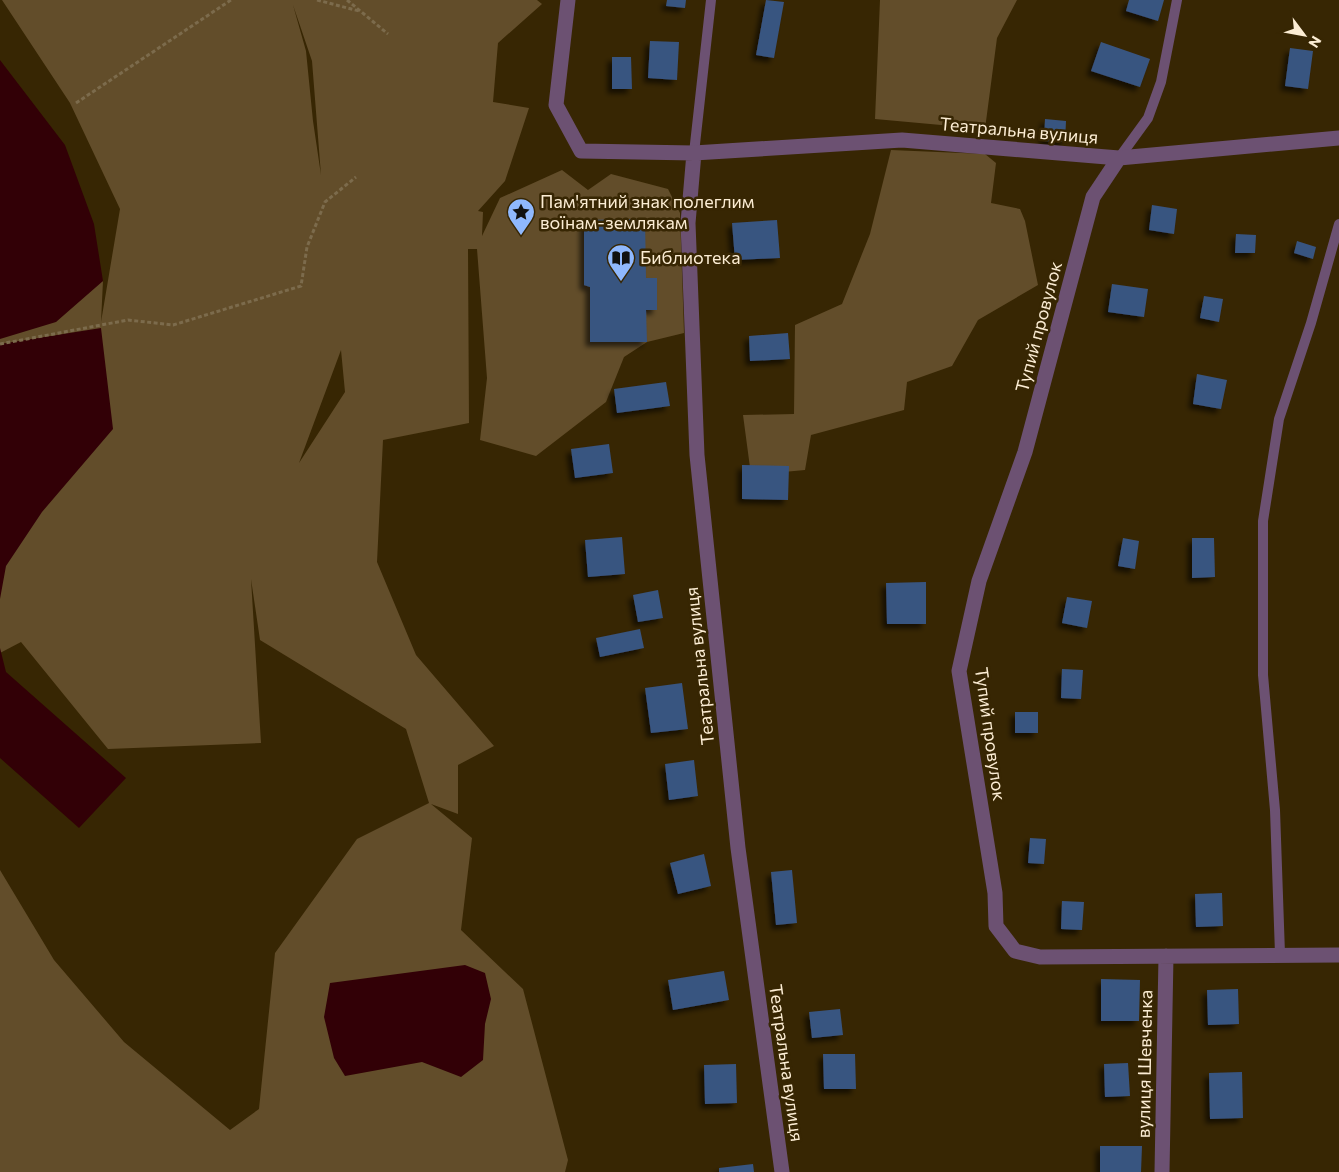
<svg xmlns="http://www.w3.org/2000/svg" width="1339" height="1172" viewBox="0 0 1339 1172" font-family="Commissioner,sans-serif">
	<defs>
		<filter id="shadow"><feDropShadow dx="-4.5" dy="4.5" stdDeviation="2.5" flood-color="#0009"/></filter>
	</defs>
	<rect width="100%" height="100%" fill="#372603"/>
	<!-- green -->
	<path fill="#624d2a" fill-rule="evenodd" d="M 2,0 L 537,0 L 542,4 L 498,43 L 493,102 L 529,108 L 505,181 L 478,211 L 483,212 L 482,236 L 500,198 L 562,170 L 588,190 L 611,174 L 668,189 L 680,213 L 684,333 L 647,342 L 624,357 L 606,402 L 536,456 L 480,440 L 487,378 L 477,249 L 468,249 L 469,423 L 383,440 L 377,562 L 416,655 L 494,746 L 458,765 L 458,814 L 431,804 L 472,838 L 461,930 L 523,989 L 568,1160 L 565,1172 L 0,1172 L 0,870 L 54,960 L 124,1042 L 230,1130 L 259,1109 L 275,953 L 357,839 L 429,803 L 406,729 L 260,640 L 251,579 L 261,743 L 108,749 L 21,642 L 0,653 L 0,323 L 103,281 L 101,322 L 120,209 L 70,103 ZM 293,5 L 312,61 L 321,175 L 313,121 L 306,51 ZM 341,350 L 345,392 L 299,463 Z
		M 880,0 L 1017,0 L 997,38 L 985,129 L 875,119 Z
		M 891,150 L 985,154 L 996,163 L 991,203 L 1020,209 L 1025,221 L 1038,285 L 978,320 L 952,366 L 907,382 L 904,410 L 811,435 L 805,470 L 751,475 L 743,415 L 794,414 L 795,325 L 842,304 L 870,234 Z"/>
	<!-- water -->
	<path fill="#320006" d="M 0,60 L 65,145 L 94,224 L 103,281 L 56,322 L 0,339 Z
		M 101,328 L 113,429 L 42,512 L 6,566 L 0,599 L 0,344 Z
		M 0,648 L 6,672 L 126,778 L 79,828 L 0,758 Z
		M 465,965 L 485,973 L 491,999 L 485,1024 L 483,1060 L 461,1077 L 422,1062 L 345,1076 L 334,1058 L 324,1017 L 330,983 Z"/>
	<!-- building -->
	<path fill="#395480" filter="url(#shadow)" d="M 667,0 L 686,0 L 685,8 L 666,6 Z
		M 766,0 L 784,2 L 774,58 L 756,55 Z
		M 1129,0 L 1164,0 L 1158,21 L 1126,11 Z
		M 650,41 L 679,42 L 677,80 L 648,78 Z
		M 1101,42 L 1150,59 L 1140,87 L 1091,71 Z
		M 1290,48 L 1313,51 L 1308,89 L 1285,86 Z
		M 612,57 L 631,57 L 632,89 L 612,89 Z
		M 1045,119 L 1066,121 L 1065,142 L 1044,141 Z
		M 1152,205 L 1177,209 L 1174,234 L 1149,230 Z
		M 645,219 L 646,278 L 657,278 L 657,310 L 646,310 L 647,342 L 590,342 L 590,287 L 584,285 L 584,220 Z
		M 777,220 L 780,258 L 735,260 L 732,223 Z
		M 1236,234 L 1256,235 L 1255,253 L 1235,253 Z
		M 1297,241 L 1316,247 L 1313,259 L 1294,253 Z
		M 1112,284 L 1148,289 L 1144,317 L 1108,312 Z
		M 1204,296 L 1223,299 L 1219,322 L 1200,318 Z
		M 788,333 L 790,359 L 750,361 L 749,336 Z
		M 1197,374 L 1227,380 L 1221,409 L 1193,404 Z
		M 666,382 L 670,406 L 617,413 L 614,389 Z
		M 609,444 L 613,473 L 575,478 L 571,449 Z
		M 742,465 L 789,466 L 788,500 L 742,499 Z
		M 622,537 L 625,574 L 588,577 L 585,540 Z
		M 1123,538 L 1139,541 L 1135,569 L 1118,566 Z
		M 1192,538 L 1214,538 L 1215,577 L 1192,578 Z
		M 926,582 L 926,624 L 887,624 L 886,583 Z
		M 658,590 L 663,618 L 638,622 L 633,595 Z
		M 1067,597 L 1092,601 L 1087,628 L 1062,623 Z
		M 640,629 L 644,648 L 600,657 L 596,638 Z
		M 1062,669 L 1083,670 L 1081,699 L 1061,698 Z
		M 682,683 L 688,729 L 651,733 L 645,688 Z
		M 1015,712 L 1038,712 L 1038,733 L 1015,733 Z
		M 694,760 L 698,796 L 669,800 L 665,764 Z
		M 1030,838 L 1046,839 L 1044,864 L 1028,863 Z
		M 704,854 L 711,886 L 678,894 L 670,863 Z
		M 792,870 L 797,923 L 776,925 L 771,872 Z
		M 1222,893 L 1223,926 L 1196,927 L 1195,894 Z
		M 1062,901 L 1084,902 L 1082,930 L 1061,929 Z
		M 724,971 L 729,1000 L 673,1010 L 668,980 Z
		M 1101,979 L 1140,980 L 1139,1021 L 1101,1021 Z
		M 1238,989 L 1239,1024 L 1208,1025 L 1207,990 Z
		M 840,1009 L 843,1035 L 812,1038 L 809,1012 Z
		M 823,1054 L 855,1054 L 856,1089 L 824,1089 Z
		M 1128,1063 L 1130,1096 L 1105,1097 L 1104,1064 Z
		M 736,1064 L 737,1103 L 705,1104 L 704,1065 Z
		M 1242,1072 L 1243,1118 L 1210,1119 L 1209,1073 Z
		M 1100,1146 L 1142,1146 L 1141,1172 L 1100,1172 Z
		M 753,1164 L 754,1172 L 719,1172 L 719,1168 Z"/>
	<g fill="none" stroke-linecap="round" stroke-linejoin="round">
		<!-- path -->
		<path stroke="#7c6b4c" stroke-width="3" stroke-dasharray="4 2.5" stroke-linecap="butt" d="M 317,0 L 359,11
			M 347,0 L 388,34
			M 76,103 L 231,0
			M 0,344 L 128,320 L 173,325 L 301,286 L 307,247 L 325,202 L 356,177"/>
		<!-- service -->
		<path stroke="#6c5172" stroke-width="10" d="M 694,153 L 711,0
			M 1119,158 L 1148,118 L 1161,82 L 1177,0
			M 1280,954 L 1275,810 L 1263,675 L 1263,521 L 1279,419 L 1311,323 L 1339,224"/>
		<!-- minor -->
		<path stroke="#6c5172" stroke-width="15" d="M 568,0 L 556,105 L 581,151 L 694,153 L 902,140 L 1119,158 L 1339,138
			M 694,153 L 688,223 L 697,455 L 738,848 L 782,1172
			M 1119,158 L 1093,197 L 1025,452 L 979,581 L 959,671 L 995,893 L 996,926 L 1015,951 L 1040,957 L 1339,955
			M 1162,1172 L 1166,956"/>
	</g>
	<!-- icons -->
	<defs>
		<g id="sight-pin" transform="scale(1.4375)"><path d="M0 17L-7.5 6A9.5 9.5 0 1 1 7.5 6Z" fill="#8fb8fd" stroke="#372603"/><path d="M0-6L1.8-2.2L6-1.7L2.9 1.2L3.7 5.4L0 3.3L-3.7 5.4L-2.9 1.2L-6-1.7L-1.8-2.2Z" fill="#111"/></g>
		<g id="library-pin" transform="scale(1.4375)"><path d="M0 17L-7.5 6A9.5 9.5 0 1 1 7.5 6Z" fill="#8fb8fd" stroke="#372603"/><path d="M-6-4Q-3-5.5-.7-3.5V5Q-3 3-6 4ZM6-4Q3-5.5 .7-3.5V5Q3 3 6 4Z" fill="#111"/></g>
	</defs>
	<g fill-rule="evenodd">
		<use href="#sight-pin" x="521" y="212"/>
		<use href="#library-pin" x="621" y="258"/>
	</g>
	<g text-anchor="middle" stroke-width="5" stroke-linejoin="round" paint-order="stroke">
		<!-- street labels -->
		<g font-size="18" fill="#fcedd4" stroke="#372603">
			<text transform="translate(1019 131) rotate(5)" y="6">Театральна вулиця</text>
			<text transform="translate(1039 327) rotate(-75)" y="6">Тупий провулок</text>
			<text transform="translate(700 666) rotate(-96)" y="6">Театральна вулиця</text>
			<text transform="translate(990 734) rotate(82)" y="6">Тупий провулок</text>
			<text transform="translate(786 1063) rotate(82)" y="6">Театральна вулиця</text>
			<text transform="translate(1145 1064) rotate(-89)" y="6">вулиця Шевченка</text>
		</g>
		<!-- poi labels -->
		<g font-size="18" fill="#fcedd4" stroke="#372603" text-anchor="start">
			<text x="540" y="208">Пам'ятний знак полеглим<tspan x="540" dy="21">воїнам-землякам</tspan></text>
			<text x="640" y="264">Библиотека</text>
		</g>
	</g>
	<!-- north arrow -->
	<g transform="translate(1304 35) rotate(122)" stroke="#372603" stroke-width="4" paint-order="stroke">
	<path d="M0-4L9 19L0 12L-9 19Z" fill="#fcedd4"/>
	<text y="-8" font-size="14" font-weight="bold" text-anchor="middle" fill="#fcedd4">N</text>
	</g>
</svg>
